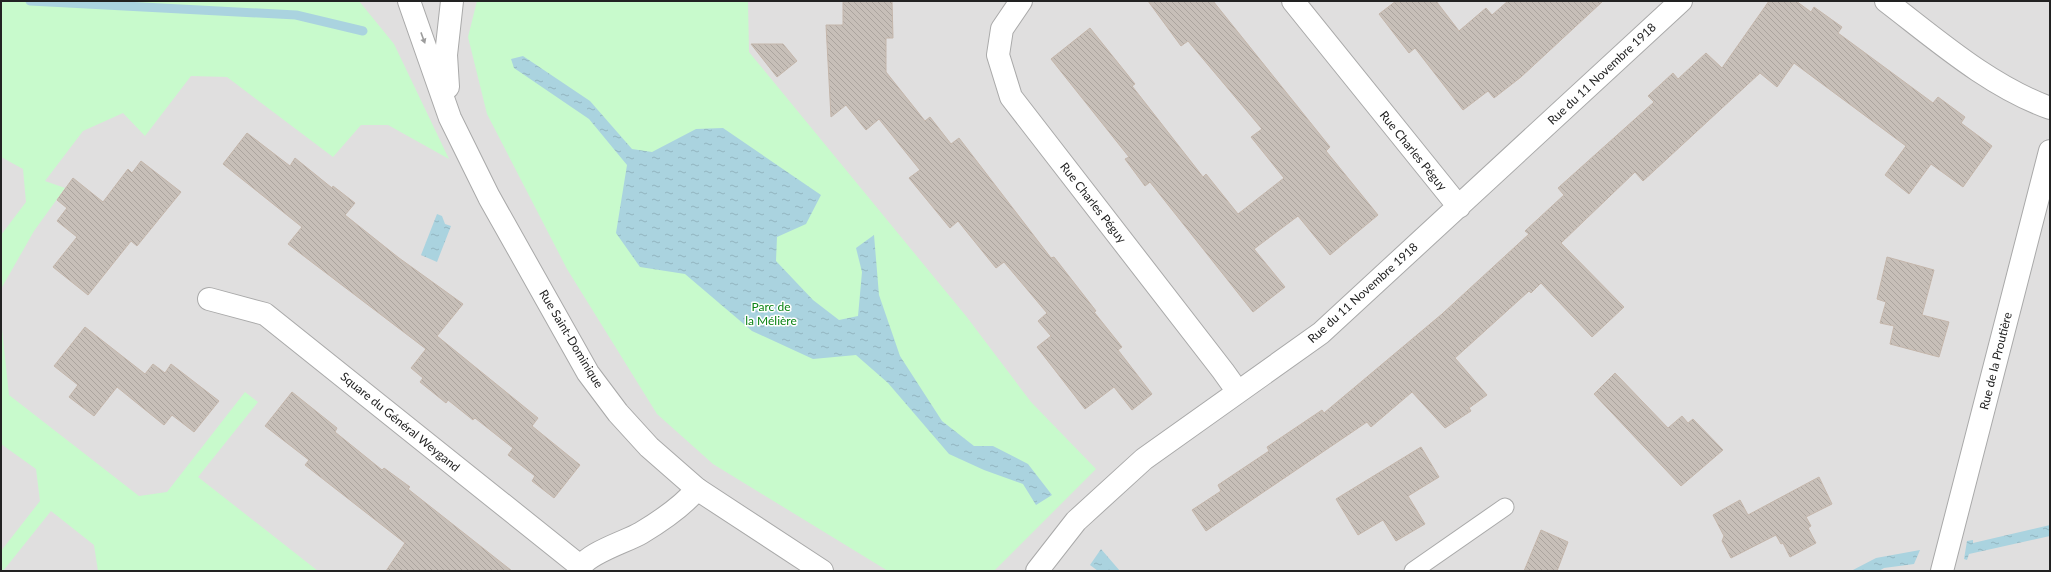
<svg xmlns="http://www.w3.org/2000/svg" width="2051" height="572" viewBox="0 0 2051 572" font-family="Lato,sans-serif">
	<defs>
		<pattern id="water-ripples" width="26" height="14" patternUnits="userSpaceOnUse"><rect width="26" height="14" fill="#aad3df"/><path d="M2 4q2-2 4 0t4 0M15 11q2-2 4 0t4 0" fill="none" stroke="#92b5bf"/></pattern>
		<pattern id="building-back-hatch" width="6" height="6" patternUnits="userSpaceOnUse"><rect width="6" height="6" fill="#c7bfb8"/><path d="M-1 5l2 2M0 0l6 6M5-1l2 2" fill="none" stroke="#aba49e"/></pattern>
	</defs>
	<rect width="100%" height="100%" fill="#f2efe9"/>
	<!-- residential -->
	<path fill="#e0dfdf" d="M 1,1 L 2050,1 L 2050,571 L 1,571 Z"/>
	<!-- park -->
	<path fill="#c8facc" d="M 1,1 L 359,1 L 394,44 L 449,159 L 388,125 L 361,125 L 333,157 L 227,77 L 191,76 L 145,136 L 123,113 L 83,131 L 45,181 L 65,188 L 34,231 L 1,289 L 1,235 L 26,202 L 23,169 L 1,157 Z
		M 477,1 L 748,1 L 749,52 L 966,316 L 1031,402 L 1096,469 L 994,571 L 888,571 L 713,464 L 657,414 L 567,269 L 487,114 L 468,37 Z
		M 1,320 L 9,395 L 139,496 L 167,492 L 245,392 L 258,402 L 198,477 L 318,571 L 98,571 L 94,545 L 51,511 L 3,571 L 1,571 L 1,551 L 40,501 L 36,469 L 1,444 Z"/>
	<!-- water -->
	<path fill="url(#water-ripples)" d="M 523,56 L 590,101 L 632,149 L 652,152 L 696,129 L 723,128 L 821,195 L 806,224 L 777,237 L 776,261 L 813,300 L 839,320 L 858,316 L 862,272 L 856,248 L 874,235 L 879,295 L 900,356 L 942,421 L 974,446 L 993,446 L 1028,464 L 1052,495 L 1036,505 L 1023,484 L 984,470 L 949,454 L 888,383 L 856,355 L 813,359 L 752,331 L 685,274 L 640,267 L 616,233 L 627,165 L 589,119 L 514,68 L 511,59 Z
		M 437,214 L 442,216 L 445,224 L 451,226 L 437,262 L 421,255 Z
		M 2050,525 L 2050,536 L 1969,554 L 1967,560 L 1964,559 L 1967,541 L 1973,540 L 1973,543 Z
		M 1101,549 L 1120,571 L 1098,571 L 1090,565 Z
		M 1920,550 L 1914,564 L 1884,568 L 1879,571 L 1851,571 L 1876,558 Z"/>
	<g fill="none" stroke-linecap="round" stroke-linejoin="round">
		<!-- stream -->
		<path stroke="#aad3df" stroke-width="9" d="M 30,1 L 296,15 L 363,31"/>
	</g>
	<!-- building -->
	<path fill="url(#building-back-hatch)" stroke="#c4b6ab" d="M 843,1 L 892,1 L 893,38 L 886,38 L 886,72 L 925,121 L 930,117 L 951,144 L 959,138 L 1051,258 L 1054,257 L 1096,311 L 1094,312 L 1122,347 L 1118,350 L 1152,394 L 1132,410 L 1114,387 L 1085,409 L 1037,347 L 1051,336 L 1038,321 L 1047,313 L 1004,262 L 996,268 L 958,221 L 950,228 L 909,178 L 920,170 L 879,119 L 866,130 L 846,105 L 831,117 L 826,25 L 843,25 Z
		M 1148,1 L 1213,1 L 1330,147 L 1326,151 L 1378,215 L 1330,255 L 1298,216 L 1254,249 L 1285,287 L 1253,312 L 1150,182 L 1145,186 L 1125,159 L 1129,157 L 1051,59 L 1090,28 L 1135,84 L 1132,86 L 1203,177 L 1206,174 L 1238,214 L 1284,178 L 1251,137 L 1262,129 L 1188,41 L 1181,46 Z
		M 1396,1 L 1436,1 L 1459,31 L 1486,8 L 1492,15 L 1508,1 L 1603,1 L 1521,77 L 1494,98 L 1488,91 L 1463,110 L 1415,48 L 1409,53 L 1379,14 Z
		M 1769,1 L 1796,1 L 1811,12 L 1814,7 L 1842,27 L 1838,33 L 1933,103 L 1938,97 L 1965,117 L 1961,123 L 1992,146 L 1963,187 L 1931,164 L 1909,194 L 1885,175 L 1906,146 L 1794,63 L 1777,87 L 1760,73 L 1643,181 L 1635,172 L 1561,243 L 1624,307 L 1592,337 L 1541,283 L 1531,293 L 1529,291 L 1455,358 L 1487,395 L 1469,408 L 1471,411 L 1445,428 L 1412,392 L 1371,427 L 1367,422 L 1206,531 L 1192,510 L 1221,491 L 1218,485 L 1269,451 L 1267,447 L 1322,410 L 1324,413 L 1442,314 L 1529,234 L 1525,231 L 1564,195 L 1558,188 L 1654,102 L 1648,96 L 1673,73 L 1678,79 L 1706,53 L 1722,68 Z
		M 751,44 L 783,44 L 797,61 L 777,77 Z
		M 247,133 L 290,166 L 295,158 L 332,188 L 333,186 L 355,203 L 345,215 L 399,258 L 463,304 L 437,336 L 538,418 L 532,426 L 580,465 L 554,498 L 532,481 L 535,476 L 508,455 L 513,448 L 475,418 L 473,420 L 448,400 L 446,403 L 420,382 L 423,378 L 411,368 L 426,349 L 288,244 L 302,227 L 223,164 Z
		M 141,161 L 181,192 L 137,246 L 131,241 L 88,295 L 53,267 L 77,237 L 57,221 L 67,208 L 57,200 L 73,178 L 103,202 L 128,169 L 132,173 Z
		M 1887,257 L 1934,270 L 1922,315 L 1949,322 L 1939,357 L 1890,344 L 1894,326 L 1880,323 L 1886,302 L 1877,299 Z
		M 85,327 L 145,374 L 153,364 L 165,373 L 171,364 L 219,401 L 194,432 L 172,415 L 164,425 L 117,387 L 94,416 L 69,397 L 78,385 L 54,366 Z
		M 1615,373 L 1668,428 L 1682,416 L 1688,423 L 1693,419 L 1723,450 L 1681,486 L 1594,394 Z
		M 292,392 L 337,428 L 335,432 L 382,470 L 384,468 L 410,487 L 408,489 L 512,571 L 386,571 L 405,543 L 305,465 L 309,460 L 265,426 Z
		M 1421,447 L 1439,477 L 1408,496 L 1425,524 L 1396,541 L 1383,520 L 1358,535 L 1336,499 Z
		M 1819,477 L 1832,504 L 1806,517 L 1811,526 L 1808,528 L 1816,543 L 1790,557 L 1783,543 L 1781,544 L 1776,535 L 1731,558 L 1722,541 L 1724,536 L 1713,515 L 1740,500 L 1748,515 Z
		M 1541,530 L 1568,542 L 1557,571 L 1524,571 Z"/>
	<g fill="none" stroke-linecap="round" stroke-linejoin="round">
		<!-- service casing -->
		<g stroke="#a9a9a9" stroke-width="19">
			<path id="service" d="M 1413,571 L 1505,507"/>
		</g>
		<!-- minor casing -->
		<g stroke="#a9a9a9" stroke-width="24">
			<path id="minor" d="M 1021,1 L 1002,29 L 998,55 L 1011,97 L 1223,371 L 1238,392
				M 1293,1 L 1459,207
				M 1886,1 C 1937,40 1989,86 2050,108
				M 209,299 L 265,314 L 580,566
				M 579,571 C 583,554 626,542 641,533 C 661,521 682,507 697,489
				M 1037,571 L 1076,521 L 1144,459 L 1321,333 L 1681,1"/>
		</g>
		<!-- tertiary casing -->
		<g stroke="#a9a9a9" stroke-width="24">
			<path id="tertiary" d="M 409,1 L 450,118 L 489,197 L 588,373 L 618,413 L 649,447 L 697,489 L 822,571
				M 448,87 L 446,55 L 452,1
				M 1942,571 L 2050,151"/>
		</g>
		<!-- service -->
		<use href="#service" stroke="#fff" stroke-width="17"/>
		<!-- minor -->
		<use href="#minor" stroke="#fff" stroke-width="22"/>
		<!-- tertiary -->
		<use href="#tertiary" stroke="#fff" stroke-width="22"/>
	</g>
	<!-- one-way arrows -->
	<defs><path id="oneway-solid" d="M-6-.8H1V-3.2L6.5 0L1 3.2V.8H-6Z"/></defs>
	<use fill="#9c9c9c" href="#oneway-solid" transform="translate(423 38) rotate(70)"/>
	<g text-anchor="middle" stroke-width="3" stroke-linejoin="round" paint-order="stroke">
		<!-- street labels -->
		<g font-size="12" fill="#222" stroke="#fff">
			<text transform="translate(1602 74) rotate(-43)" y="4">Rue du 11 Novembre 1918</text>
			<text transform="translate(1413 151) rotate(51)" y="4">Rue Charles Péguy</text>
			<text transform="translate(1093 203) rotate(52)" y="4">Rue Charles Péguy</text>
			<text transform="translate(1363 293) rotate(-42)" y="4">Rue du 11 Novembre 1918</text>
			<text transform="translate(571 339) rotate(59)" y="4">Rue Saint-Dominique</text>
			<text transform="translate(1996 361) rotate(-76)" y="4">Rue de la Proutière</text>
			<text transform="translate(400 422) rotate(39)" y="4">Square du Général Weygand</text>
		</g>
		<!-- park labels -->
		<g font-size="12" fill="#0c8416" stroke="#fff">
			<text x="771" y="311">Parc de<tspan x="771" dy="14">la Mélière</tspan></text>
		</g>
	</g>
	<!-- border -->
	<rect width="2051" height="572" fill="none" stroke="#222222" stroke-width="4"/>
</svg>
